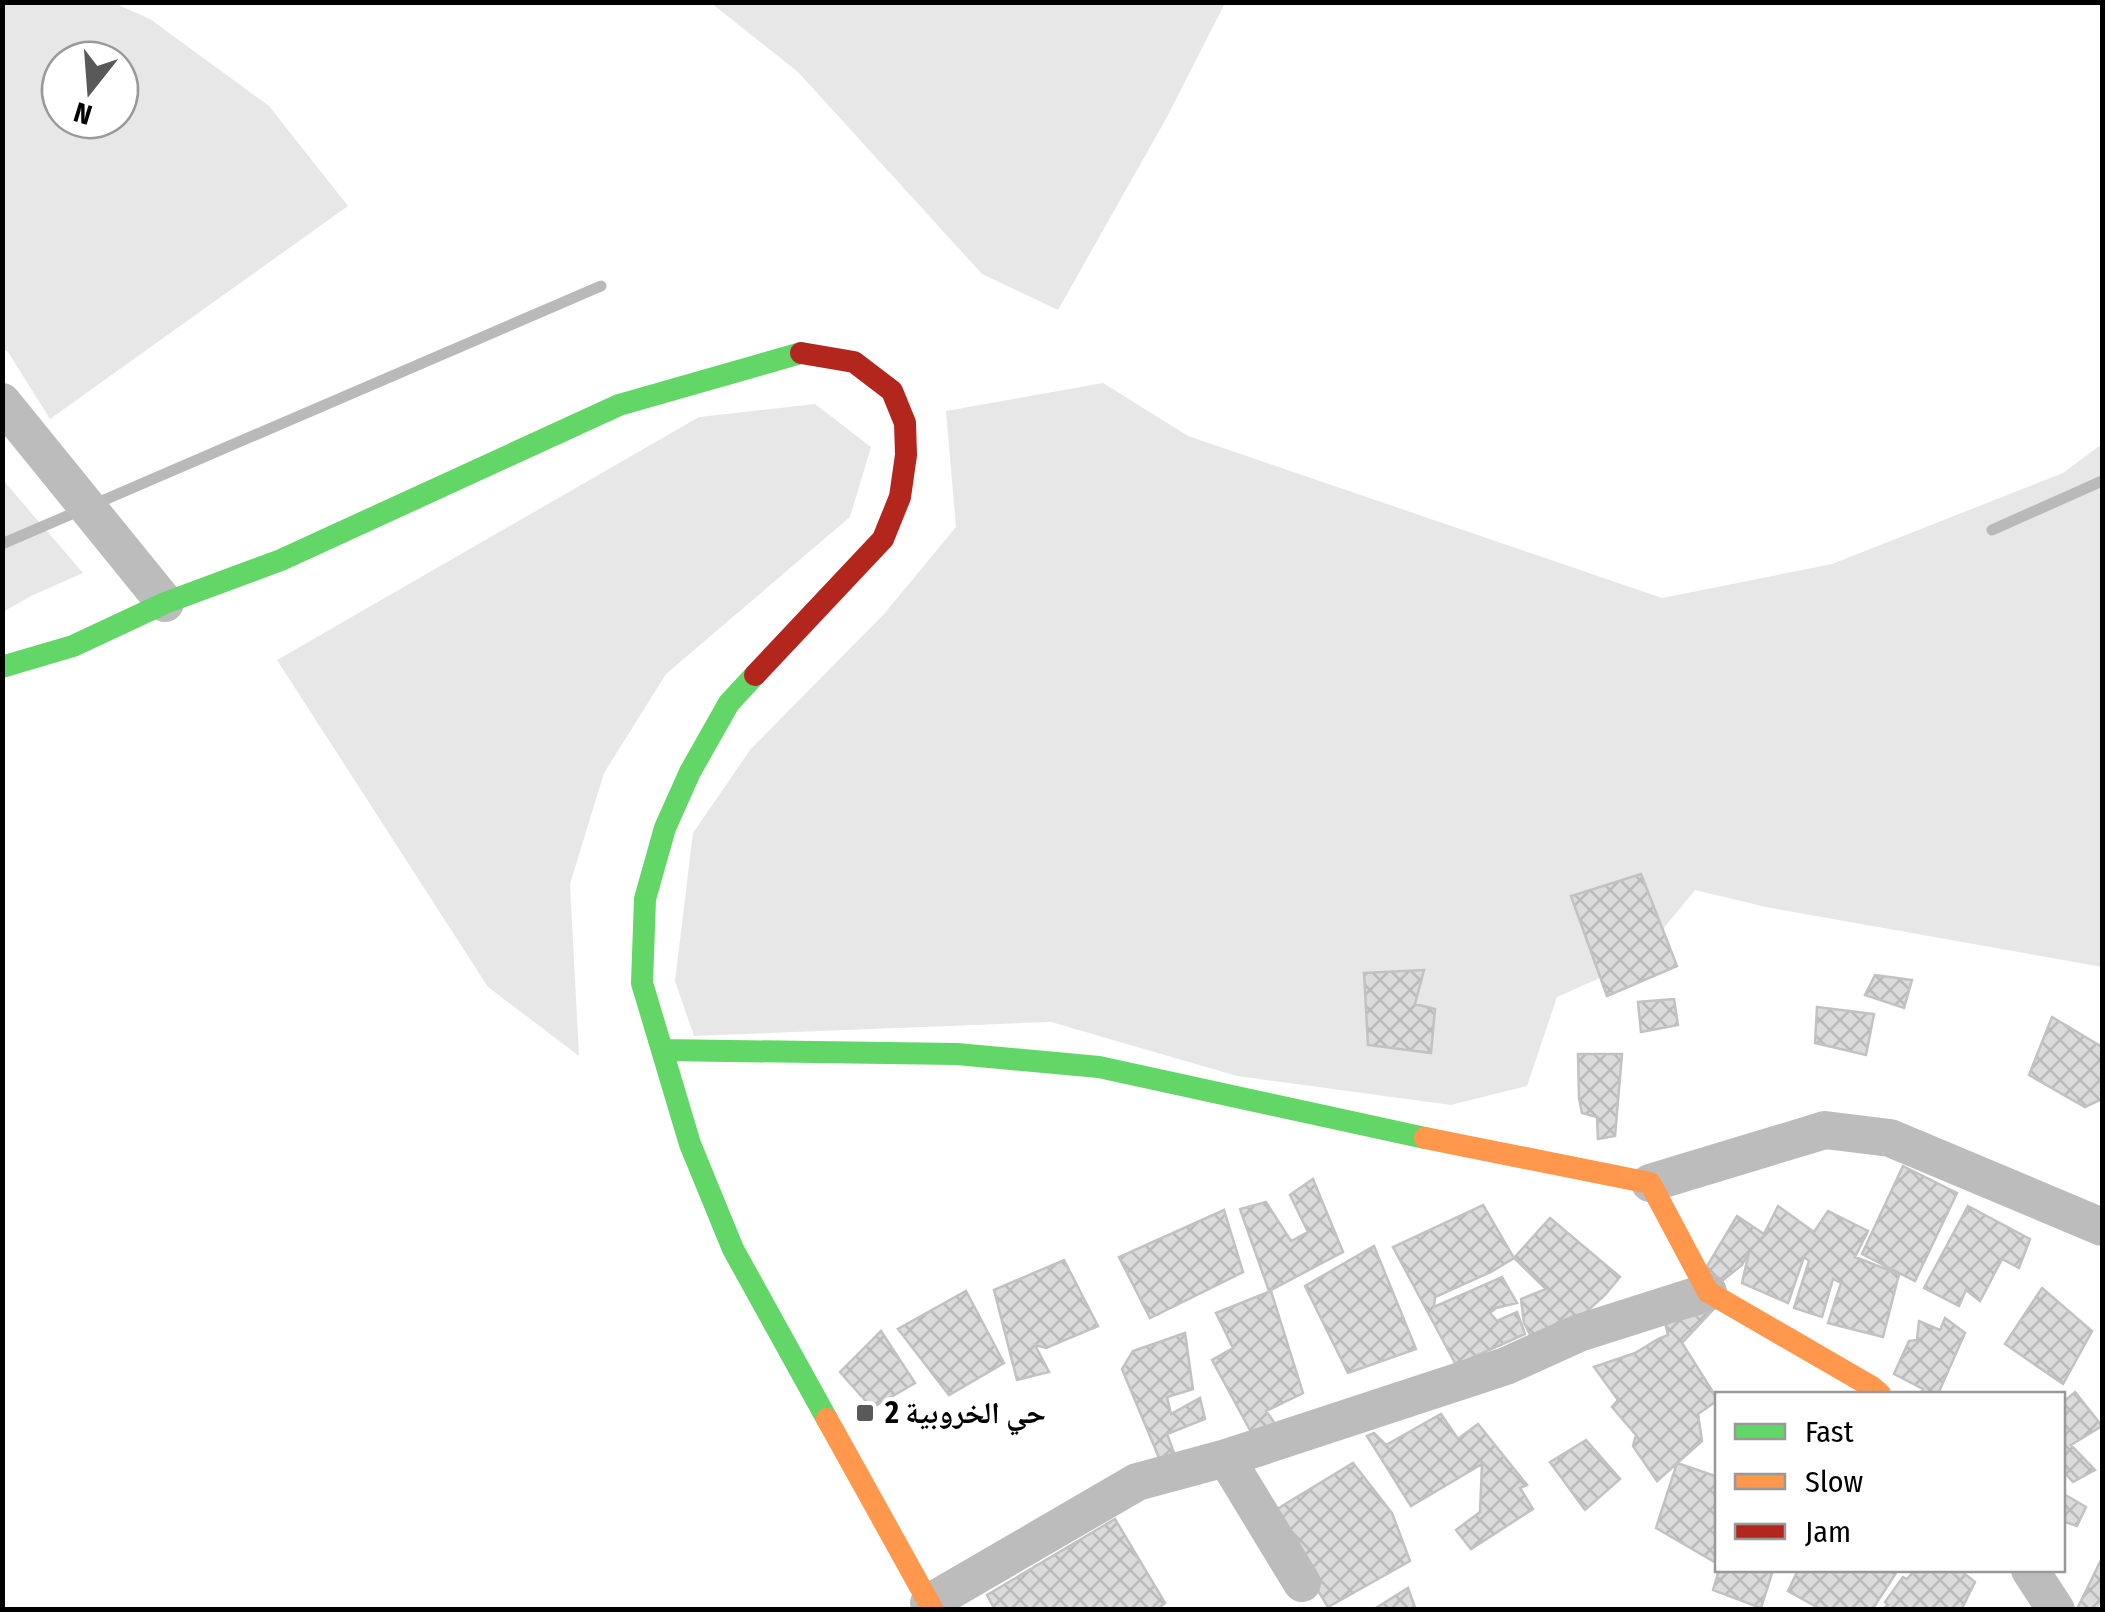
<svg xmlns="http://www.w3.org/2000/svg" width="2105" height="1612" viewBox="0 0 2105 1612" font-family="'Fira Sans Condensed','Noto Naskh Arabic',sans-serif">
	<defs>
		<pattern id="building-cross-hatch" width="8" height="8" patternUnits="userSpaceOnUse" patternTransform="scale(2.5)"><rect width="8" height="8" fill="#dbdbdb"/><path d="M0 0l8 8M0 8l8-8" fill="none" stroke="#bababa"/></pattern>
	</defs>
	<rect width="100%" height="100%" fill="#fff"/>
	<!-- grass -->
	<path fill="#e7e7e7" fill-rule="evenodd" d="M 3,2 L 114,3 L 150,19 L 269,106 L 348,206 L 50,419 L 8,352 L 3,348 ZM 60,60 L 120,60 L 120,120 L 60,120 Z
		M 711,3 L 1225,3 L 1167,117 L 1058,310 L 982,274 L 798,72 Z
		M 1103,383 L 1188,436 L 1662,598 L 1832,564 L 2063,473 L 2102,444 L 2102,967 L 1766,907 L 1695,890 L 1636,962 L 1557,997 L 1527,1086 L 1451,1105 L 1237,1076 L 1051,1022 L 694,1036 L 675,981 L 693,833 L 750,750 L 884,614 L 956,527 L 946,411 Z
		M 815,404 L 871,447 L 850,517 L 666,674 L 604,773 L 570,884 L 579,1056 L 488,987 L 277,660 L 699,417 Z
		M 3,480 L 83,573 L 33,595 L 3,612 Z"/>
	<g fill="none" stroke-linecap="round" stroke-linejoin="round">
		<!-- stream -->
		<path stroke="#b9b9b9" stroke-width="11" d="M 1992,530 L 2102,481
			M 2,544 L 601,286"/>
	</g>
	<!-- building -->
	<path fill="url(#building-cross-hatch)" stroke="#c2c2c2" stroke-width="2.5" d="M 1641,874 L 1677,966 L 1607,996 L 1571,896 Z
		M 1424,970 L 1415,1004 L 1435,1009 L 1431,1053 L 1368,1045 L 1364,973 Z
		M 1875,975 L 1912,980 L 1904,1008 L 1865,995 Z
		M 1674,999 L 1678,1025 L 1641,1032 L 1638,1002 Z
		M 1817,1007 L 1874,1014 L 1866,1055 L 1815,1043 Z
		M 2052,1017 L 2102,1047 L 2102,1099 L 2085,1107 L 2029,1075 Z
		M 1578,1054 L 1622,1054 L 1615,1136 L 1598,1139 L 1597,1117 L 1582,1113 L 1579,1098 Z
		M 1903,1166 L 1957,1193 L 1915,1281 L 1862,1254 Z
		M 1313,1179 L 1343,1252 L 1269,1291 L 1240,1209 L 1266,1202 L 1291,1241 L 1308,1232 L 1290,1195 Z
		M 1483,1205 L 1514,1258 L 1491,1272 L 1435,1297 L 1434,1307 L 1502,1277 L 1517,1303 L 1496,1308 L 1490,1313 L 1497,1321 L 1517,1312 L 1525,1334 L 1456,1365 L 1393,1247 Z
		M 1778,1206 L 1814,1232 L 1828,1211 L 1868,1231 L 1855,1257 L 1899,1274 L 1883,1337 L 1828,1323 L 1841,1283 L 1833,1279 L 1822,1317 L 1794,1308 L 1809,1261 L 1804,1257 L 1788,1303 L 1742,1283 L 1749,1252 L 1742,1265 L 1723,1280 L 1703,1273 L 1737,1216 L 1764,1234 Z
		M 1968,1206 L 2030,1239 L 2019,1268 L 2002,1259 L 1980,1301 L 1966,1290 L 1959,1306 L 1924,1288 Z
		M 1224,1210 L 1243,1272 L 1150,1318 L 1119,1257 Z
		M 1550,1218 L 1620,1277 L 1605,1295 L 1563,1333 L 1536,1346 L 1524,1323 L 1521,1299 L 1546,1289 L 1514,1258 Z
		M 1374,1246 L 1416,1349 L 1348,1373 L 1305,1286 Z
		M 1064,1260 L 1098,1326 L 1046,1348 L 1035,1345 L 1049,1372 L 1017,1380 L 994,1290 Z
		M 2042,1288 L 2092,1331 L 2063,1384 L 2005,1344 Z
		M 966,1291 L 1004,1363 L 949,1395 L 898,1329 Z
		M 1271,1291 L 1303,1393 L 1266,1411 L 1281,1432 L 1257,1443 L 1212,1360 L 1233,1348 L 1216,1313 Z
		M 1712,1311 L 1682,1343 L 1718,1400 L 1698,1414 L 1702,1441 L 1657,1481 L 1633,1446 L 1636,1435 L 1612,1407 L 1618,1400 L 1594,1367 L 1635,1353 L 1658,1339 L 1668,1335 L 1665,1323 Z
		M 1945,1318 L 1965,1333 L 1938,1394 L 1920,1394 L 1923,1389 L 1894,1374 L 1909,1341 L 1917,1340 L 1919,1321 L 1940,1330 Z
		M 881,1331 L 915,1383 L 872,1408 L 840,1372 Z
		M 1185,1333 L 1193,1389 L 1167,1397 L 1171,1414 L 1200,1398 L 1205,1419 L 1167,1434 L 1177,1461 L 1162,1465 L 1122,1369 L 1133,1351 Z
		M 2075,1392 L 2102,1426 L 2071,1445 L 2095,1470 L 2073,1482 L 2062,1470 L 2062,1403 Z
		M 1441,1414 L 1458,1439 L 1478,1424 L 1527,1485 L 1520,1488 L 1533,1509 L 1471,1549 L 1456,1530 L 1480,1512 L 1482,1464 L 1411,1506 L 1367,1436 L 1374,1433 L 1386,1445 Z
		M 1586,1440 L 1620,1479 L 1585,1510 L 1550,1462 Z
		M 1353,1463 L 1392,1513 L 1410,1561 L 1328,1607 L 1301,1563 L 1274,1511 Z
		M 1677,1463 L 1718,1477 L 1718,1564 L 1656,1528 Z
		M 2062,1493 L 2086,1507 L 2077,1526 L 2062,1521 Z
		M 1115,1519 L 1165,1603 L 1156,1610 L 995,1610 L 987,1595 Z
		M 2102,1558 L 2102,1610 L 2081,1610 L 2078,1607 Z
		M 1719,1570 L 1773,1570 L 1761,1608 L 1713,1590 Z
		M 1798,1570 L 1898,1570 L 1872,1610 L 1822,1610 L 1788,1591 Z
		M 1915,1570 L 1960,1570 L 1975,1582 L 1961,1610 L 1882,1610 L 1888,1605 L 1885,1602 L 1903,1577 L 1907,1579 Z
		M 1408,1588 L 1416,1610 L 1377,1610 L 1376,1608 Z"/>
	<g fill="none" stroke-linecap="round" stroke-linejoin="round">
		<!-- street -->
		<path stroke="#bcbcbc" stroke-width="38" d="M 2,402 L 165,603
			M 1650,1183 L 1825,1130 L 1890,1138 L 2102,1227
			M 1226,1458 L 1506,1366 L 1579,1333 L 1708,1292
			M 2030,1570 L 2056,1610
			M 929,1603 L 1137,1482 L 1226,1458 L 1302,1583"/>
		<!-- fast -->
		<path stroke="#63d668" stroke-width="22" d="M 2,667 L 73,646 L 165,603 L 281,560 L 619,405 L 801,353
			M 755,675 L 729,703 L 690,772 L 665,828 L 645,899 L 642,983 L 690,1144 L 733,1249 L 827,1419
			M 662,1050 L 957,1054 L 1099,1067 L 1425,1138"/>
		<!-- slow -->
		<path stroke="#ff974d" stroke-width="22" d="M 1425,1138 L 1650,1183 L 1708,1292 L 1872,1387 L 1880,1394
			M 827,1419 L 933,1610"/>
		<!-- jam -->
		<path stroke="#b3261e" stroke-width="22" d="M 755,675 L 883,539 L 900,497 L 906,455 L 905,423 L 892,391 L 854,362 L 801,353"/>
	</g>
	<!-- markers -->
	<rect fill="#595959" stroke="#fff" stroke-width="4" x="855" y="1403" width="20" height="20" rx="5"/>
	<g text-anchor="middle" stroke-width="8" stroke-linejoin="round" paint-order="stroke">
		<!-- poi labels -->
		<g font-size="30" font-weight="bold" fill="#000" stroke="#fff" text-anchor="start">
			<text x="885" y="1423">حي الخروبية 2</text>
		</g>
	</g>
	<!-- border -->
	<rect width="2105" height="1612" fill="none" stroke="#000000" stroke-width="10"/>
	<!-- legend -->
	<rect x="1715" y="1392" width="350" height="180" fill="#ffffff" stroke="#999999" stroke-width="2.5"/>
	<rect x="1735" y="1424" width="50" height="15" fill="#63d668" stroke="#999999" stroke-width="2.5"/>
	<text x="1805" y="1442" font-size="30" fill="#000000">Fast</text>
	<rect x="1735" y="1474" width="50" height="15" fill="#ff974d" stroke="#999999" stroke-width="2.5"/>
	<text x="1805" y="1492" font-size="30" fill="#000000">Slow</text>
	<rect x="1735" y="1524" width="50" height="15" fill="#b3261e" stroke="#999999" stroke-width="2.5"/>
	<text x="1805" y="1542" font-size="30" fill="#000000">Jam</text>
	<!-- north arrow -->
	<g transform="translate(90 90) rotate(197)"><circle r="48" fill="#ffffff" stroke="#999999" stroke-width="2.5"/>
	<path d="M0-8L18 38L0 25L-18 38Z" fill="#595959"/>
	<text y="-15" font-size="28" font-weight="bold" text-anchor="middle" fill="#000000">N</text>
	</g>
</svg>
